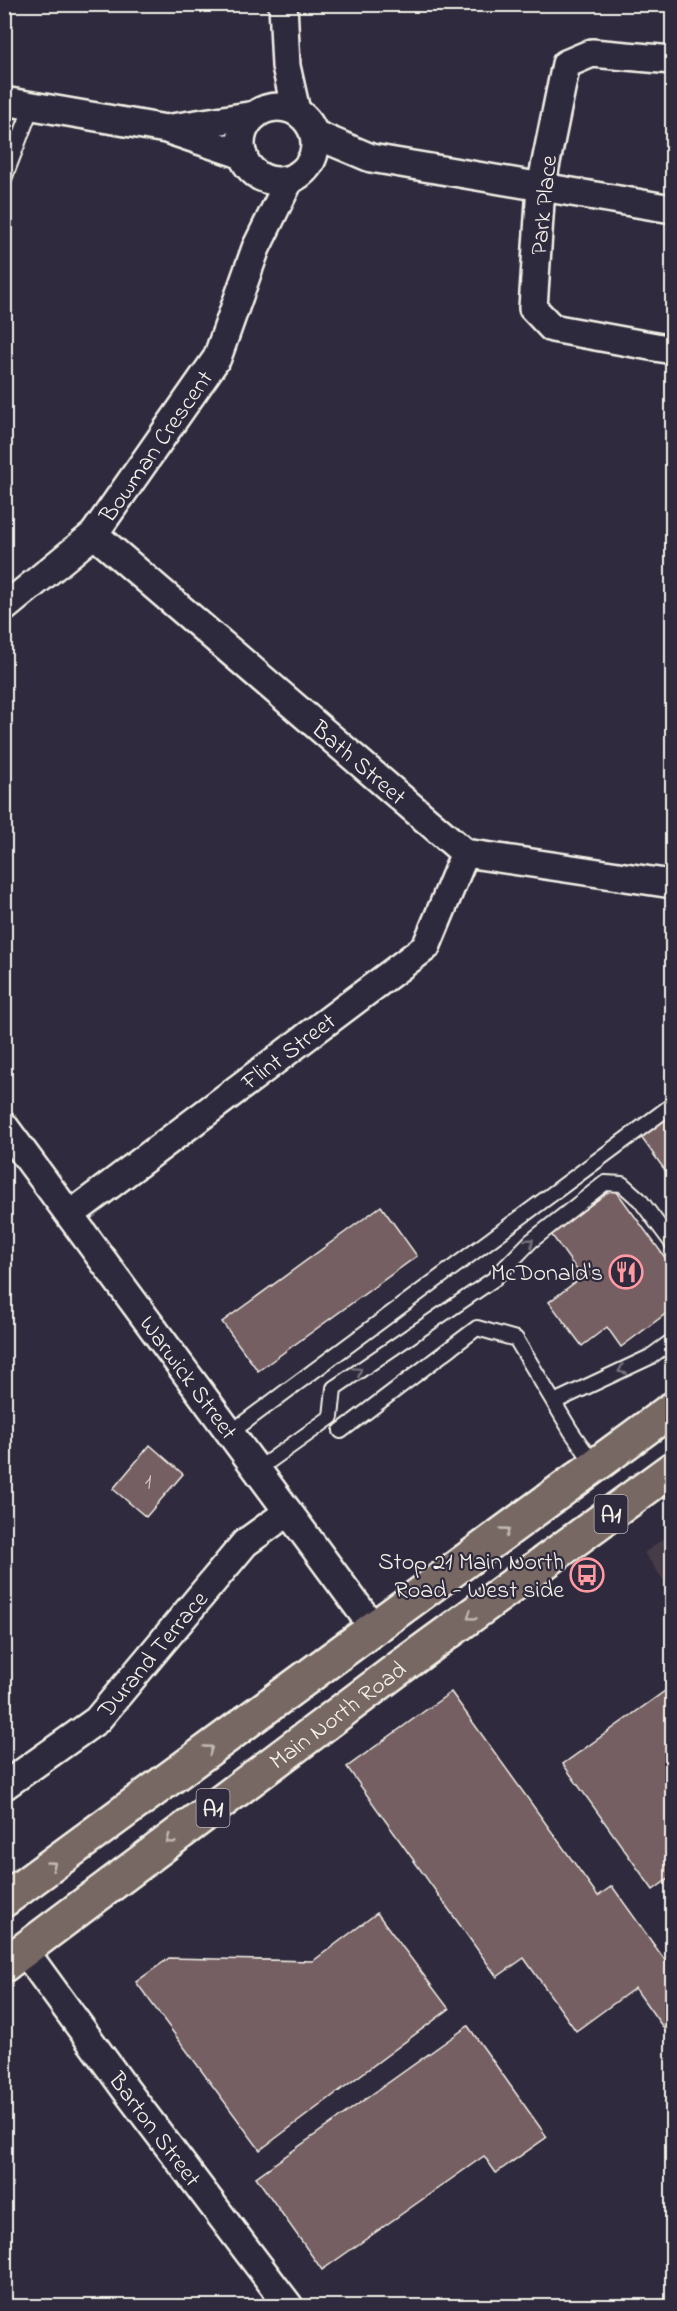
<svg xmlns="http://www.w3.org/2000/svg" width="677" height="2311" viewBox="0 0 677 2311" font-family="'Indie Flower',sans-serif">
	<rect width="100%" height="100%" fill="#2f2a3d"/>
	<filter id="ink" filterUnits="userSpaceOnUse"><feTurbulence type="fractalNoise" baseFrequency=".0167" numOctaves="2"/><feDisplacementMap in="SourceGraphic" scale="12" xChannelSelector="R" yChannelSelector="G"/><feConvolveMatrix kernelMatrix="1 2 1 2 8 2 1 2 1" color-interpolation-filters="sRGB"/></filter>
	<g filter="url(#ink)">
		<!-- built -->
		<path fill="#443a48" d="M 672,1532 L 672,1592 L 644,1553 Z"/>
		<!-- building -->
		<path fill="#755e62" stroke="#f4f1e8" stroke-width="1.5" d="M 672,1107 L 672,1180 L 638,1133 Z
			M 614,1188 L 672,1267 L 672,1309 L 621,1347 L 607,1327 L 582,1346 L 549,1302 L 582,1277 L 551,1234 Z
			M 381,1206 L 417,1256 L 258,1371 L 222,1322 Z
			M 150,1445 L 183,1474 L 146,1517 L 113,1489 Z
			M 672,1686 L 672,1876 L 653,1890 L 563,1764 Z
			M 451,1692 L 598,1896 L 612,1886 L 672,1970 L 672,2040 L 635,1988 L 576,2031 L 524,1958 L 497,1977 L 347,1767 Z
			M 377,1913 L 449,2009 L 260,2150 L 136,1982 L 169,1958 L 313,1961 Z
			M 468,2026 L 547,2137 L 496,2173 L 484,2156 L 322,2270 L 256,2177 Z"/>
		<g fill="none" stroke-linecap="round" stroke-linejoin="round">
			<!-- service casing -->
			<g stroke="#f4f1e8" stroke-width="18">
				<path id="service" d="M 4,179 L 32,106
					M 554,1402 L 650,1357 L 672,1341
					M 341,1431 L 477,1328 L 516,1339 L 571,1431 L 595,1466
					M 230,1433 L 672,1105
					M 257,1470 L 331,1417 L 334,1388 L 494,1279 L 531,1241 L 605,1183 L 622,1184 L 640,1200 L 672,1243"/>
			</g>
			<!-- minor casing -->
			<g stroke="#f4f1e8" stroke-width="32">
				<g id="minor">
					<path d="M 283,4 L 286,66 L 296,111"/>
					<path d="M 672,60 L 592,53 L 566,64 L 541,187 L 533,308 L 552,328 L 672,350"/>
					<path d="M 4,101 L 166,129 L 243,155"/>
					<circle cx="278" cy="144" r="37"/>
					<path d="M 171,128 L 255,115"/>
					<path d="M 314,134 L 371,158 L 672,209"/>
					<path id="s1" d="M 94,534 L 465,853 L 672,884"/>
					<path id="s2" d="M 4,608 L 94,534 L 217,358 L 256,248 L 289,181"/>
					<path id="s3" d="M 4,1126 L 373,1627"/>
					<path id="s4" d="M 70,1215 L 426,947 L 465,853"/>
					<path id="s5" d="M 4,1786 L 97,1720 L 245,1543 L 288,1512"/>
					<path id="s6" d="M 24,1950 L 126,2090 L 289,2306"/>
				</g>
			</g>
			<!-- trunk casing -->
			<g stroke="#f4f1e8" stroke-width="38">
				<g id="trunk">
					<path d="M 4,1900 L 672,1409"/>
					<path id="s7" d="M 4,1965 L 402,1666 L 672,1469"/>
				</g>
			</g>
			<!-- service -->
			<use href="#service" stroke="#2f2a3d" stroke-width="14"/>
			<!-- minor -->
			<use href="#minor" stroke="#2f2a3d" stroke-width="27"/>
			<!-- trunk -->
			<use href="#trunk" stroke="#776864" stroke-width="33"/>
		</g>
		<!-- one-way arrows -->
		<defs><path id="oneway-chevron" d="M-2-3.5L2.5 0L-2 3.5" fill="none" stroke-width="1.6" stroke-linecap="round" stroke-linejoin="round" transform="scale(1.5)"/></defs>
		<g stroke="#747079">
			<use href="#oneway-chevron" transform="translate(530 1242) rotate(-42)"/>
			<use href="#oneway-chevron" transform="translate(622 1370) rotate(155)"/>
			<use href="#oneway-chevron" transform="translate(358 1371) rotate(-34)"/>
		</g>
		<g stroke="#c2bab3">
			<use href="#oneway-chevron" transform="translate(506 1531) rotate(-36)"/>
			<use href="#oneway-chevron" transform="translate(471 1616) rotate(144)"/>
			<use href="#oneway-chevron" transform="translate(209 1749) rotate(-36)"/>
			<use href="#oneway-chevron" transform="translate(170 1840) rotate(143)"/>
			<use href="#oneway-chevron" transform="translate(52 1865) rotate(-36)"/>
		</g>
	</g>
	<!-- icons -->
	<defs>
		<g id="restaurant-ring" transform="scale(1.725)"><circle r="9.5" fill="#2f2a3d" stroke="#ff9aa2" stroke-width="1.5"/><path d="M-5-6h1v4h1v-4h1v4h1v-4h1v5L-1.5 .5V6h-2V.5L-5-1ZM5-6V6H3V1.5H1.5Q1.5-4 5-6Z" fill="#ff9aa2"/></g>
		<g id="bus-ring" transform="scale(1.725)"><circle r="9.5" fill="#2f2a3d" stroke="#ff9aa2" stroke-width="1.5"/><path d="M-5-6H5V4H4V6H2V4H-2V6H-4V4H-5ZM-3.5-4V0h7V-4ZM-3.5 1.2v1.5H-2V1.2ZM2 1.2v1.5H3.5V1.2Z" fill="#ff9aa2"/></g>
	</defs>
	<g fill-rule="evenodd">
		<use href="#restaurant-ring" x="626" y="1272"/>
		<use href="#bus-ring" x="587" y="1575"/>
	</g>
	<g text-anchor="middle" stroke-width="4.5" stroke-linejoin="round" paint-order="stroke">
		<!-- number labels -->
		<g font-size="21" fill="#d4ccc6">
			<text x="148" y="1488">1</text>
		</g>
		<!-- shield labels -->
		<g fill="#2f2a3d" stroke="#b9b5b5" stroke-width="1.5">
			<rect x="594.5" y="1495" width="33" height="38" rx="4.5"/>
			<rect x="196.5" y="1789" width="33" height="38" rx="4.5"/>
		</g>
		<g font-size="22" font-weight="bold" fill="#f4f1e8">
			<text x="611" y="1522">A1</text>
			<text x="213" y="1816">A1</text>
		</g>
		<!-- street labels -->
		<g font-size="24" fill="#f4f1e8" stroke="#2f2a3d">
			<text transform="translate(543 205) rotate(-84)" y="8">Park Place</text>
			<text dy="8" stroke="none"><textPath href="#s2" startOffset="224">Bowman Crescent</textPath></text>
			<text dy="8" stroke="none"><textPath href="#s1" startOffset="350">Bath Street</textPath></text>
			<text dy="8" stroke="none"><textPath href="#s4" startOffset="273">Flint Street</textPath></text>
			<text dy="8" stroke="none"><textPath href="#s3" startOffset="312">Warwick Street</textPath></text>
			<text dy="8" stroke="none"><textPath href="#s5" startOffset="200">Durand Terrace</textPath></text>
			<text dy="8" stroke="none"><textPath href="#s7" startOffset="417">Main North Road</textPath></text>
			<text dy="8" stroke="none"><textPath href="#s6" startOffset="222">Barton Street</textPath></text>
		</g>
		<!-- poi labels -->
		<g font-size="24" fill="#f4f1e8" stroke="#2f2a3d" text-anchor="end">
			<text x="603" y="1280">McDonald's</text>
			<text x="564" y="1569">Stop 21 Main North<tspan x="564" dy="28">Road - West side</tspan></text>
		</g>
	</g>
	<!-- margin -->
	<rect width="677" height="2311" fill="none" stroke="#2f2a3d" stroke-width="24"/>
	<rect x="12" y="12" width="653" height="2287" fill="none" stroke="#f4f1e8" stroke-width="2" filter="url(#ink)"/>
</svg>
